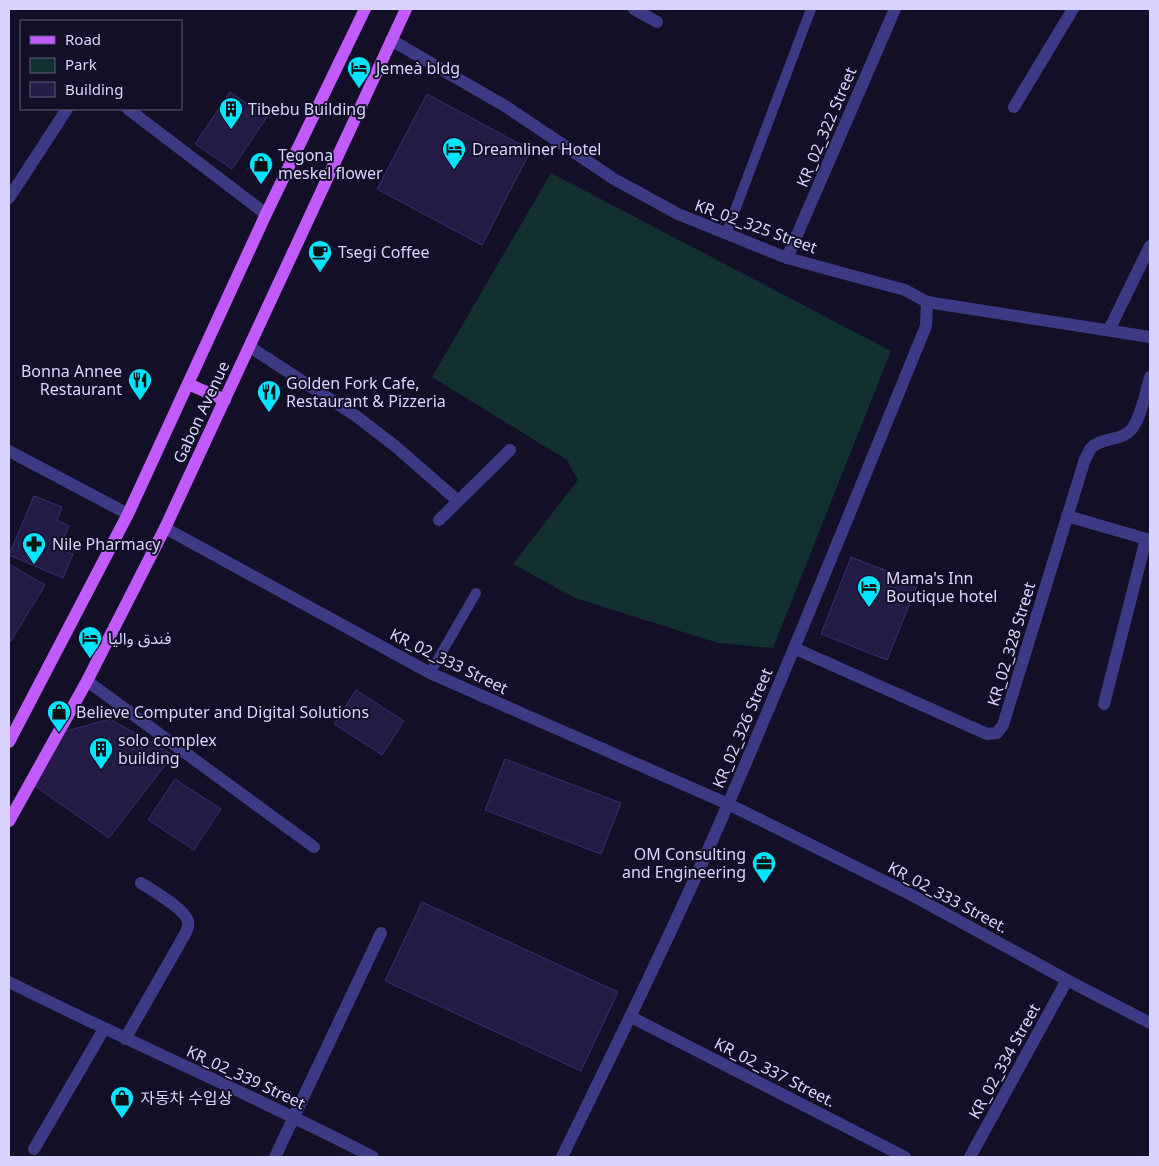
<svg xmlns="http://www.w3.org/2000/svg" width="1159" height="1166" viewBox="0 0 1159 1166" font-family="'Noto Sans','Noto Sans Arabic','Noto Sans KR',sans-serif">
	<rect width="100%" height="100%" fill="#130f26"/>
	<!-- green -->
	<path fill="#12302f" d="M 551,173 L 891,351 L 773,648 L 718,643 L 575,598 L 513,564 L 578,480 L 567,460 L 432,377 Z"/>
	<!-- building -->
	<path fill="#241b47" stroke="#3b2d73" d="M 230,92 L 267,117 L 232,169 L 195,144 Z
		M 427,94 L 531,150 L 482,245 L 377,189 Z
		M 34,496 L 62,507 L 57,520 L 69,526 L 59,549 L 73,554 L 63,578 L 9,555 Z
		M 851,557 L 918,583 L 887,660 L 821,634 Z
		M 9,564 L 45,585 L 11,641 L 9,639 Z
		M 356,690 L 404,721 L 382,755 L 334,724 Z
		M 110,719 L 173,755 L 109,838 L 32,784 L 59,733 Z
		M 505,759 L 621,803 L 601,854 L 485,810 Z
		M 175,779 L 221,809 L 194,850 L 148,820 Z
		M 422,902 L 618,992 L 581,1071 L 385,981 Z"/>
	<g fill="none" stroke-linecap="round" stroke-linejoin="round">
		<!-- service -->
		<path stroke="#3d3a85" stroke-width="10" d="M 726,234 L 811,9
			M 430,673 L 476,593"/>
		<!-- minor -->
		<path stroke="#3d3a85" stroke-width="12" d="M 634,9 L 657,22
			M 1014,107 L 1073,9
			M 128,109 L 266,214
			M 9,198 L 67,109
			M 787,258 L 895,9
			M 927,302 L 1150,337
			M 1109,330 L 1150,246
			M 250,347 L 356,416 L 395,446 L 458,501
			M 9,451 L 128,514
			M 1067,516 L 1150,540
			M 439,520 L 510,450
			M 165,528 L 430,673 L 728,804 L 906,892 L 1067,980 L 1150,1023
			M 794,648 L 987,734 L 997,733 L 1003,725 L 1085,459 C 1087,456 1089,451 1091,448 C 1102,437 1121,441 1131,430 C 1141,418 1146,392 1150,377
			M 87,681 L 314,847
			M 1104,704 L 1146,539
			M 9,982 C 129,1042 253,1095 373,1157
			M 631,1017 L 905,1157
			M 125,1039 L 180,943 C 183,937 190,928 188,921 C 184,908 153,891 141,883
			M 34,1149 L 104,1029
			M 275,1157 L 381,933
			M 970,1157 L 1067,980"/>
		<!-- tertiary -->
		<path stroke="#3d3a85" stroke-width="12" d="M 391,40 L 505,106 L 614,179 L 678,214 L 787,258 L 905,290 L 927,302 L 926,326 C 861,485 797,645 729,802 C 677,922 619,1040 562,1157"/>
		<!-- primary -->
		<path stroke="#c25bff" stroke-width="12" d="M 188,384 L 225,400
			M 9,742 L 128,514 L 266,214 L 365,9
			M 9,821 L 87,681 L 165,528 L 406,9"/>
	</g>
	<!-- icons -->
	<defs>
		<g id="hotel-pin" transform="scale(1.25)"><path d="M0 17L-7.5 6A9.5 9.5 0 1 1 7.5 6Z" fill="#00e5ff" stroke="#130f26"/><path d="M-6-4.5h1.5V1H6V5H4.5V3h-9V5H-6ZM-4 0a1.8 1.8 0 1 1 3.6 0ZM.5 0V-2.5h3Q6-2.5 6 0Z" fill="#111"/></g>
		<g id="building-pin" transform="scale(1.25)"><path d="M0 17L-7.5 6A9.5 9.5 0 1 1 7.5 6Z" fill="#00e5ff" stroke="#130f26"/><path d="M-4-6H4V6H1V3H-1V6H-4ZM-2.5-4.3h1.7v1.8h-1.7ZM.8-4.3h1.7v1.8H.8ZM-2.5-1h1.7V.8h-1.7ZM.8-1h1.7V.8H.8Z" fill="#111"/></g>
		<g id="shop-pin" transform="scale(1.25)"><path d="M0 17L-7.5 6A9.5 9.5 0 1 1 7.5 6Z" fill="#00e5ff" stroke="#130f26"/><path d="M-5-2.5h2.3a2.7 3.5 0 0 1 5.4 0H5L5.5 6h-11ZM-1.5-2.5h3a1.5 2.3 0 0 0-3 0Z" fill="#111"/></g>
		<g id="cafe-pin" transform="scale(1.25)"><path d="M0 17L-7.5 6A9.5 9.5 0 1 1 7.5 6Z" fill="#00e5ff" stroke="#130f26"/><path d="M-5.5-4.5H6V0H3Q3 3.5 0 3.5H-2.5Q-5.5 3.5-5.5 0ZM3-3.2v2h1.7v-2ZM-6 4.5H4V6H-6Z" fill="#111"/></g>
		<g id="restaurant-pin" transform="scale(1.25)"><path d="M0 17L-7.5 6A9.5 9.5 0 1 1 7.5 6Z" fill="#00e5ff" stroke="#130f26"/><path d="M-5-6h1v4h1v-4h1v4h1v-4h1v5L-1.5 .5V6h-2V.5L-5-1ZM5-6V6H3V1.5H1.5Q1.5-4 5-6Z" fill="#111"/></g>
		<g id="pharmacy-pin" transform="scale(1.25)"><path d="M0 17L-7.5 6A9.5 9.5 0 1 1 7.5 6Z" fill="#00e5ff" stroke="#130f26"/><path d="M-2-6h4v4h4v4h-4v4h-4v-4h-4v-4h4Z" fill="#111"/></g>
		<g id="office-pin" transform="scale(1.25)"><path d="M0 17L-7.5 6A9.5 9.5 0 1 1 7.5 6Z" fill="#00e5ff" stroke="#130f26"/><path d="M-6-3h4V-5.5h4V-3h4V5H-6ZM-1-4.5V-3h2v-1.5ZM-6 0V1H6V0Z" fill="#111"/></g>
	</defs>
	<g fill-rule="evenodd">
		<use href="#hotel-pin" x="359" y="68"/>
		<use href="#building-pin" x="231" y="109"/>
		<use href="#hotel-pin" x="454" y="149"/>
		<use href="#shop-pin" x="261" y="164"/>
		<use href="#cafe-pin" x="320" y="252"/>
		<use href="#restaurant-pin" x="140" y="380"/>
		<use href="#restaurant-pin" x="269" y="392"/>
		<use href="#pharmacy-pin" x="34" y="544"/>
		<use href="#hotel-pin" x="869" y="587"/>
		<use href="#hotel-pin" x="90" y="638"/>
		<use href="#shop-pin" x="59" y="712"/>
		<use href="#building-pin" x="101" y="749"/>
		<use href="#office-pin" x="764" y="863"/>
		<use href="#shop-pin" x="122" y="1098"/>
	</g>
	<g text-anchor="middle" stroke-width="4" stroke-linejoin="round" paint-order="stroke">
		<!-- poi labels -->
		<g font-size="16" fill="#d9d4ff" stroke="#130f26" text-anchor="start">
			<text x="376" y="74">Jemeà bldg</text>
			<text x="248" y="115">Tibebu Building</text>
			<text x="472" y="155">Dreamliner Hotel</text>
			<text x="278" y="161">Tegona<tspan x="278" dy="18">meskel flower</tspan></text>
			<text x="338" y="258">Tsegi Coffee</text>
			<text x="122" y="377" text-anchor="end">Bonna Annee<tspan x="122" dy="18">Restaurant</tspan></text>
			<text x="286" y="389">Golden Fork Cafe,<tspan x="286" dy="18">Restaurant &amp; Pizzeria</tspan></text>
			<text x="52" y="550">Nile Pharmacy</text>
			<text x="886" y="584">Mama's Inn<tspan x="886" dy="18">Boutique hotel</tspan></text>
			<text x="108" y="644">فندق واليا</text>
			<text x="76" y="718">Believe Computer and Digital Solutions</text>
			<text x="118" y="746">solo complex<tspan x="118" dy="18">building</tspan></text>
			<text x="746" y="860" text-anchor="end">OM Consulting<tspan x="746" dy="18">and Engineering</tspan></text>
			<text x="140" y="1104">자동차 수입상</text>
		</g>
		<!-- street labels -->
		<g font-size="16" fill="#d9d4ff" stroke="#130f26">
			<text transform="translate(826 127) rotate(-67)" y="6">KR_02_322 Street</text>
			<text transform="translate(756 226) rotate(20)" y="6">KR_02_325 Street</text>
			<text transform="translate(201 412) rotate(-65)" y="6">Gabon Avenue</text>
			<text transform="translate(1011 644) rotate(-73)" y="6">KR_02_328 Street</text>
			<text transform="translate(449 661) rotate(26)" y="6">KR_02_333 Street</text>
			<text transform="translate(742 728) rotate(-67)" y="6">KR_02_326 Street</text>
			<text transform="translate(948 897) rotate(28)" y="6">KR_02_333 Street.</text>
			<text transform="translate(1004 1061) rotate(-61)" y="6">KR_02_334 Street</text>
			<text transform="translate(775 1072) rotate(27)" y="6">KR_02_337 Street.</text>
			<text transform="translate(246 1077) rotate(25)" y="6">KR_02_339 Street</text>
		</g>
	</g>
	<!-- border -->
	<rect width="1159" height="1166" fill="none" stroke="#d9d4ff" stroke-width="20"/>
	<!-- legend -->
	<rect x="20" y="20" width="162" height="90" fill="#130f26" stroke="#625e7d"/>
	<rect x="30" y="36" width="25" height="8" fill="#c25bff" stroke="#625e7d"/>
	<text x="65" y="45" font-size="15" fill="#d9d4ff">Road</text>
	<rect x="30" y="58" width="25" height="15" fill="#12302f" stroke="#625e7d"/>
	<text x="65" y="70" font-size="15" fill="#d9d4ff">Park</text>
	<rect x="30" y="82" width="25" height="15" fill="#241b47" stroke="#625e7d"/>
	<text x="65" y="95" font-size="15" fill="#d9d4ff">Building</text>
</svg>
